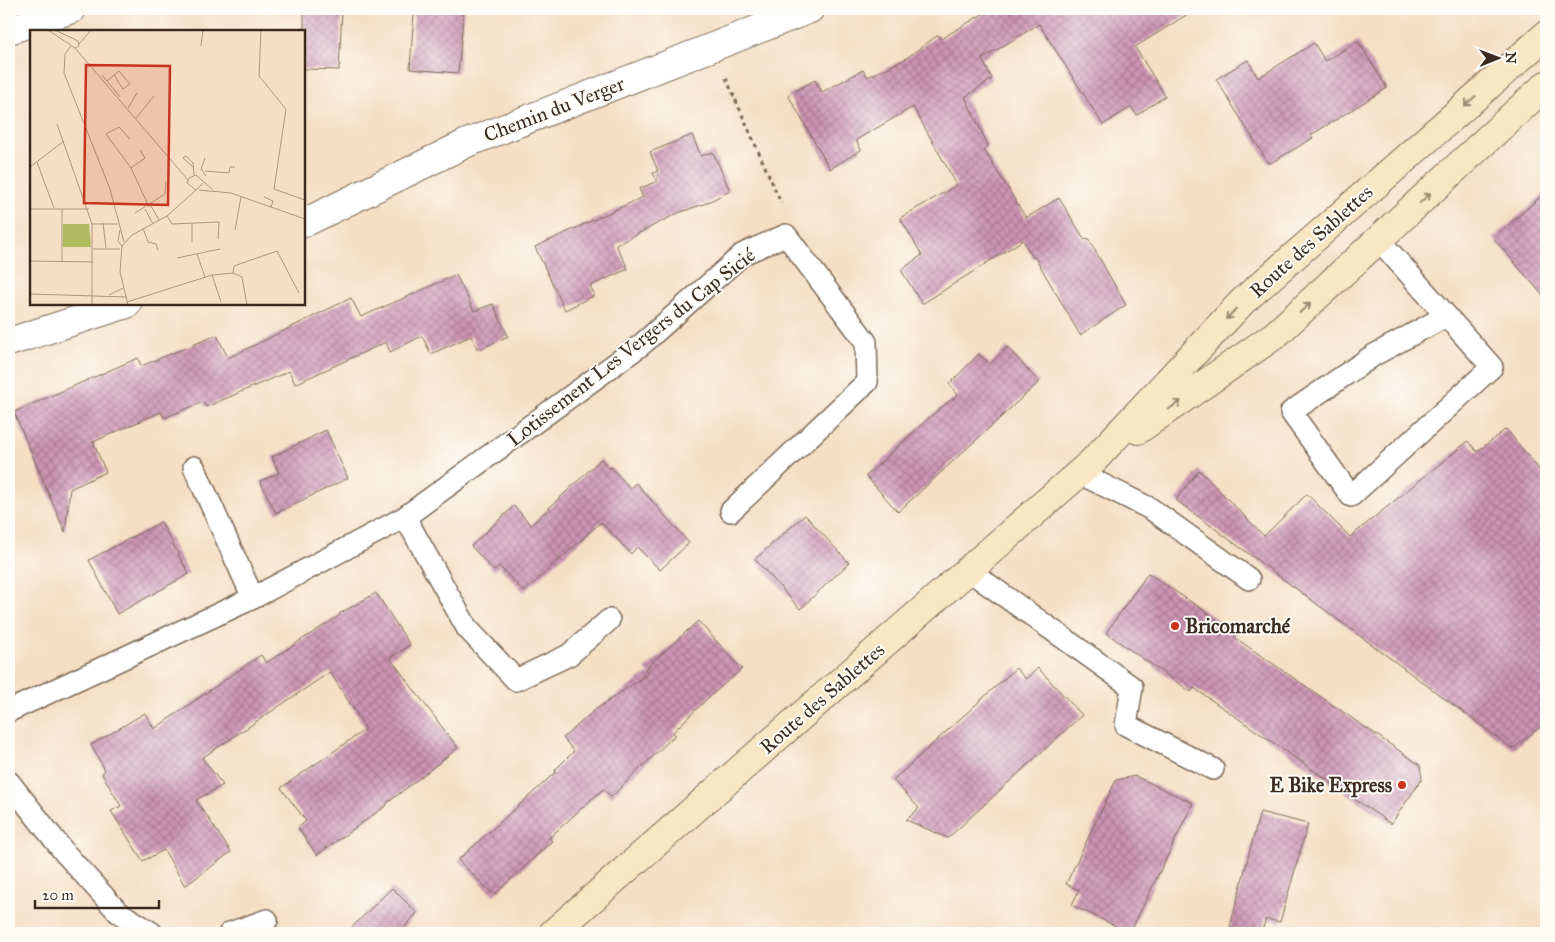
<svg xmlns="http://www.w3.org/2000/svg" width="1555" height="942" viewBox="0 0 1555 942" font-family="'IM FELL Great Primer',serif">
	<defs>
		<pattern id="building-cross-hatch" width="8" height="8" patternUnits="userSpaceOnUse" patternTransform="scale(1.25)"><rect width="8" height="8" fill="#cc94b4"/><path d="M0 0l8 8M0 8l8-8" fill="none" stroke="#a77992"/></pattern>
	</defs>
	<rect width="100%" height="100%" fill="#fdfcf7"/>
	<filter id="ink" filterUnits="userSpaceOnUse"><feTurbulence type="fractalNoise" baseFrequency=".02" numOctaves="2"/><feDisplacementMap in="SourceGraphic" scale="10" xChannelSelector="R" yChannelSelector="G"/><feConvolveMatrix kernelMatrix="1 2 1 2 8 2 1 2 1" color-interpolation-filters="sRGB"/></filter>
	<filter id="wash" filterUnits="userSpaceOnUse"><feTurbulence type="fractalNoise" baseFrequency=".0096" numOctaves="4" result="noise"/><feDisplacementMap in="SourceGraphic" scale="20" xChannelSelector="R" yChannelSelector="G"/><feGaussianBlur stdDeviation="1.12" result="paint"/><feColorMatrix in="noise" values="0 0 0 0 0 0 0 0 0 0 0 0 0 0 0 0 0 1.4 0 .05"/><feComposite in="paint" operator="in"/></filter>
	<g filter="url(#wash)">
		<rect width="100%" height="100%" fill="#f5dec3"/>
		<g id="blocks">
			<!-- building -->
			<path fill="url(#building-cross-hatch)" d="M 304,9 L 342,9 L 339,70 L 304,69 Z
				M 425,9 L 464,9 L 458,73 L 410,69 L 414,12 L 425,12 Z
				M 991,9 L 1196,9 L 1135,47 L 1165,96 L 1137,115 L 1131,107 L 1103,125 L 1039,24 L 982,59 L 992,79 L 965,97 L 988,145 L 984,150 L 1026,218 L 1059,198 L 1085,240 L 1088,238 L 1126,305 L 1080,335 L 1035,257 L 1033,258 L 1023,240 L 922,304 L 901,270 L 922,255 L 900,218 L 957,185 L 913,107 L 856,140 L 861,150 L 830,169 L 788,95 L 815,80 L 822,92 L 863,70 L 868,77 L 905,59 L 938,35 L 941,39 Z
				M 1358,41 L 1387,88 L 1311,135 L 1313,138 L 1269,164 L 1216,79 L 1248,60 L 1258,78 L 1314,43 L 1325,61 Z
				M 692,135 L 701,156 L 713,152 L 730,191 L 704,204 L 678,213 L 616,245 L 628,269 L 590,286 L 595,295 L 565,310 L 535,247 L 643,197 L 639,189 L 657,181 L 653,173 L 658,171 L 650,152 Z
				M 1546,192 L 1546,299 L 1493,238 Z
				M 456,275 L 474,311 L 493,304 L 508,336 L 478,350 L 471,336 L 431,354 L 422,336 L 390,352 L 386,342 L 295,384 L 289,371 L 206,407 L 203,402 L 164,418 L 161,412 L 93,442 L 106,472 L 70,489 L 65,532 L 14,412 L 138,358 L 141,366 L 217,335 L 228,358 L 351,298 L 361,317 Z
				M 1007,347 L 1039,382 L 898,512 L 866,476 L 934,413 L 958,395 L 949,384 L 979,354 L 990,364 Z
				M 1506,429 L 1546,478 L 1546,722 L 1513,749 L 1176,500 L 1199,470 L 1264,536 L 1307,494 L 1350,537 L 1468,441 L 1477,452 Z
				M 326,430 L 348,478 L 276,513 L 260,481 L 279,473 L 272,457 Z
				M 601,459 L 609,468 L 611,467 L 630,488 L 636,483 L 689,543 L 660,570 L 637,547 L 631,554 L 601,522 L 524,592 L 499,566 L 494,571 L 471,546 L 514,506 L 531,525 Z
				M 805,515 L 849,563 L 800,609 L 755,559 Z
				M 161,522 L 189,574 L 117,614 L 89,560 Z
				M 1148,573 L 1236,632 L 1234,637 L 1420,765 L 1422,779 L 1391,824 L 1194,688 L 1191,692 L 1106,633 Z
				M 376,593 L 410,645 L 390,658 L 458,748 L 386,804 L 387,805 L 317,855 L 298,828 L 306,821 L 281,788 L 366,729 L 330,672 L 202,758 L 223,785 L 196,800 L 231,852 L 185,886 L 164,850 L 143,861 L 111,811 L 121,806 L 102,774 L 105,770 L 91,745 L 145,713 L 154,729 L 261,655 L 266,663 L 340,615 L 339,614 Z
				M 698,621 L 742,669 L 709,697 L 673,732 L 675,735 L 611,797 L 603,789 L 549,838 L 552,841 L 494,895 L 458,860 L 556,772 L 555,770 L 574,751 L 563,738 L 595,710 L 649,673 L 645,669 Z
				M 1016,668 L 1026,679 L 1038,668 L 1082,715 L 948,838 L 906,820 L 919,808 L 893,780 Z
				M 1135,776 L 1193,803 L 1130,933 L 1072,905 L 1079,890 L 1066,884 L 1116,780 Z
				M 1260,812 L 1308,824 L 1280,922 L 1266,919 L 1261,933 L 1254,933 L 1230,927 Z
				M 392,888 L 417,913 L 399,933 L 346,933 Z"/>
		</g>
	</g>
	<g filter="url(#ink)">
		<use href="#blocks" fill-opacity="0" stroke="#7c6958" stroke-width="1"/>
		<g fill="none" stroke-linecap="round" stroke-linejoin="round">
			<!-- lane casing -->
			<g stroke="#7c6958" stroke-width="24">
				<path id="lane" d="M 1379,240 L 1492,367 L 1351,496 L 1291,412 L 1374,355 L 1446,316
					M 194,467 L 253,598
					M 1079,473 L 1151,509 L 1249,579
					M 405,517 L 467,628 L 516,680 L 569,655 L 609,620
					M 968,570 L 1132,687 L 1126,725 L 1213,769
					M 9,711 L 253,598 L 405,517 L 641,345 L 743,254 L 786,235 L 866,342 L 867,382 L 731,511
					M 9,782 L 64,852 L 118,912 L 152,933
					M 230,933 L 267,920"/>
			</g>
			<!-- street casing -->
			<g stroke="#7c6958" stroke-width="30">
				<path id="street" d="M 9,30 L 72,9
					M 304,223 L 467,143 L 810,9
					M 9,342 L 127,304"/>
			</g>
			<!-- secondary casing -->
			<g stroke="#7c6958" stroke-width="30">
				<path id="secondary" d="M 1138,430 L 1275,335 L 1546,85
					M 553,933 L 1092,462 L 1243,301 L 1546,35"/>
			</g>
			<!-- path -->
			<path stroke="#7c6958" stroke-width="3" stroke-dasharray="4 4" stroke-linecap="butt" d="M 726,78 L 781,203"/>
			<!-- lane -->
			<use href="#lane" stroke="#fff" stroke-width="21"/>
			<!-- street -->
			<use href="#street" stroke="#fff" stroke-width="28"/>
			<!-- secondary -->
			<use href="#secondary" stroke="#f9e7c3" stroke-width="28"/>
		</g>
		<!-- one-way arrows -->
		<defs><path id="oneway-shaft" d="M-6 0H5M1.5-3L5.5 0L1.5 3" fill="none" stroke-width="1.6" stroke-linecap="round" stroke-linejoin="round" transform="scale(1.25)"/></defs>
		<g stroke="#9a8870">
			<use href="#oneway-shaft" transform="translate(1470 101) rotate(139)"/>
			<use href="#oneway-shaft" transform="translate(1425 198) rotate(-43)"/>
			<use href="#oneway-shaft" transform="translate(1305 308) rotate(-42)"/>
			<use href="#oneway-shaft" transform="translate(1231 314) rotate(133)"/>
			<use href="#oneway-shaft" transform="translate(1175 405) rotate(-35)"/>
		</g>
	</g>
	<!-- markers -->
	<g fill="#c8321e" stroke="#fdfcf7" stroke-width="2">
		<circle cx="1175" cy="626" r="5"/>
		<circle cx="1402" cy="785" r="5"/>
	</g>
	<g text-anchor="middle" stroke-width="4" stroke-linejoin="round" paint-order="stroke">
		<!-- street labels -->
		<g font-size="20" fill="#3b2a1e" stroke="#fdfcf7">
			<text transform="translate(554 109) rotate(-21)" y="7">Chemin du Verger</text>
			<text transform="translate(1311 241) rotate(-42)" y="7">Route des Sablettes</text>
			<text transform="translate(631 347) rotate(-38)" y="7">Lotissement Les Vergers du Cap Sicié</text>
			<text transform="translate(822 698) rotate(-41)" y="7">Route des Sablettes</text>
		</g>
		<!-- poi labels -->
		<g font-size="20" font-weight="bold" fill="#3b2a1e" stroke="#fdfcf7" text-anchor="start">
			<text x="1185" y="633">Bricomarché</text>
			<text x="1392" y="792" text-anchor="end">E Bike Express</text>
		</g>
	</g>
	<!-- overview -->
	<g transform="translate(30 30)">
		<rect width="275" height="275" fill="#f5dec3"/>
		<path d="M 33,194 L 59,194 L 61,217 L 33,217 Z" fill="#aebc5f"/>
		<path fill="none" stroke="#ab9681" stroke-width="1" d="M 18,0 L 45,18 L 158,150M 25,0 L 48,11 L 49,16 L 45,18M 231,0 L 229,46 L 256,79 L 244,159 L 275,170M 49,14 L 61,0M 41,16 L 35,24 L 34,43 L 80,159 L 94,212M 171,16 L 173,0M 72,45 L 90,67M 77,51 L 89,41 L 100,54 L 93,59 L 84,45M 98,78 L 107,63M 106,88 L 124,66M 27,94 L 62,194 L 62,275M 100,109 L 89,97 L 76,104 L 101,138 L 119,177M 175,128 L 171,139 L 176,146M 7,132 L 24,178M 0,137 L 34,111M 163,137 L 153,128 L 156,126 L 163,133 L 164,145M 101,138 L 115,128 L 110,120M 175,141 L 199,143 L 200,137 L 205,137M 173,153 L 166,160 L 157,153 L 159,148 L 166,145 L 183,160M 169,160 L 201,163 L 275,189M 234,167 L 243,171 L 241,177M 121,176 L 129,190M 0,179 L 59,179M 115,179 L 123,194M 105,183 L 135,164 L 136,151M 137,186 L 142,194 L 189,192 L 188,209M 73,193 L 76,218M 62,194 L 88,194M 162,194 L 162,212M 113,198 L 118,212 L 126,214 L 128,220M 90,200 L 88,211 L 92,216M 205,200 L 211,167M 63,219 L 90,219M 167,224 L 175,247M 147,228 L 190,219M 0,231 L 63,232M 32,231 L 32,179M 203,243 L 204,236 L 247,221 L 269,263M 182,245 L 191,272M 0,264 L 96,267M 79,265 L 93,258M 97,272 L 182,245 L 203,243 L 212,247 L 217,275M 98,275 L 90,242 L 92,216 L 102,205 L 137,186 L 166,160"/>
		<path fill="#c8321e" fill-opacity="0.15" stroke="#c8321e" stroke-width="2.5" d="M 56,35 L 140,36 L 138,175 L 54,173 Z"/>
		<rect width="275" height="275" fill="none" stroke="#3b2a1e" stroke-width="2.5"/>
	</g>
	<!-- margin -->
	<rect width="1555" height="942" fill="none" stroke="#fdfcf7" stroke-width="30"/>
	<!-- north arrow -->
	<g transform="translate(1498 58) rotate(89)" stroke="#fdfcf7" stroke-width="4" paint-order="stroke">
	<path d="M0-4L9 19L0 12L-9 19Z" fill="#3b2a1e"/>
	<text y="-8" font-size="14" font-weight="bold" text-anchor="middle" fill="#3b2a1e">N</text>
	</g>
	<!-- scale -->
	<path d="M35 900v8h124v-8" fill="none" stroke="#3b2a1e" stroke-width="2.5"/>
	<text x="42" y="900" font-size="15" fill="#3b2a1e" stroke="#fdfcf7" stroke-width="4" paint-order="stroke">20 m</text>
</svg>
